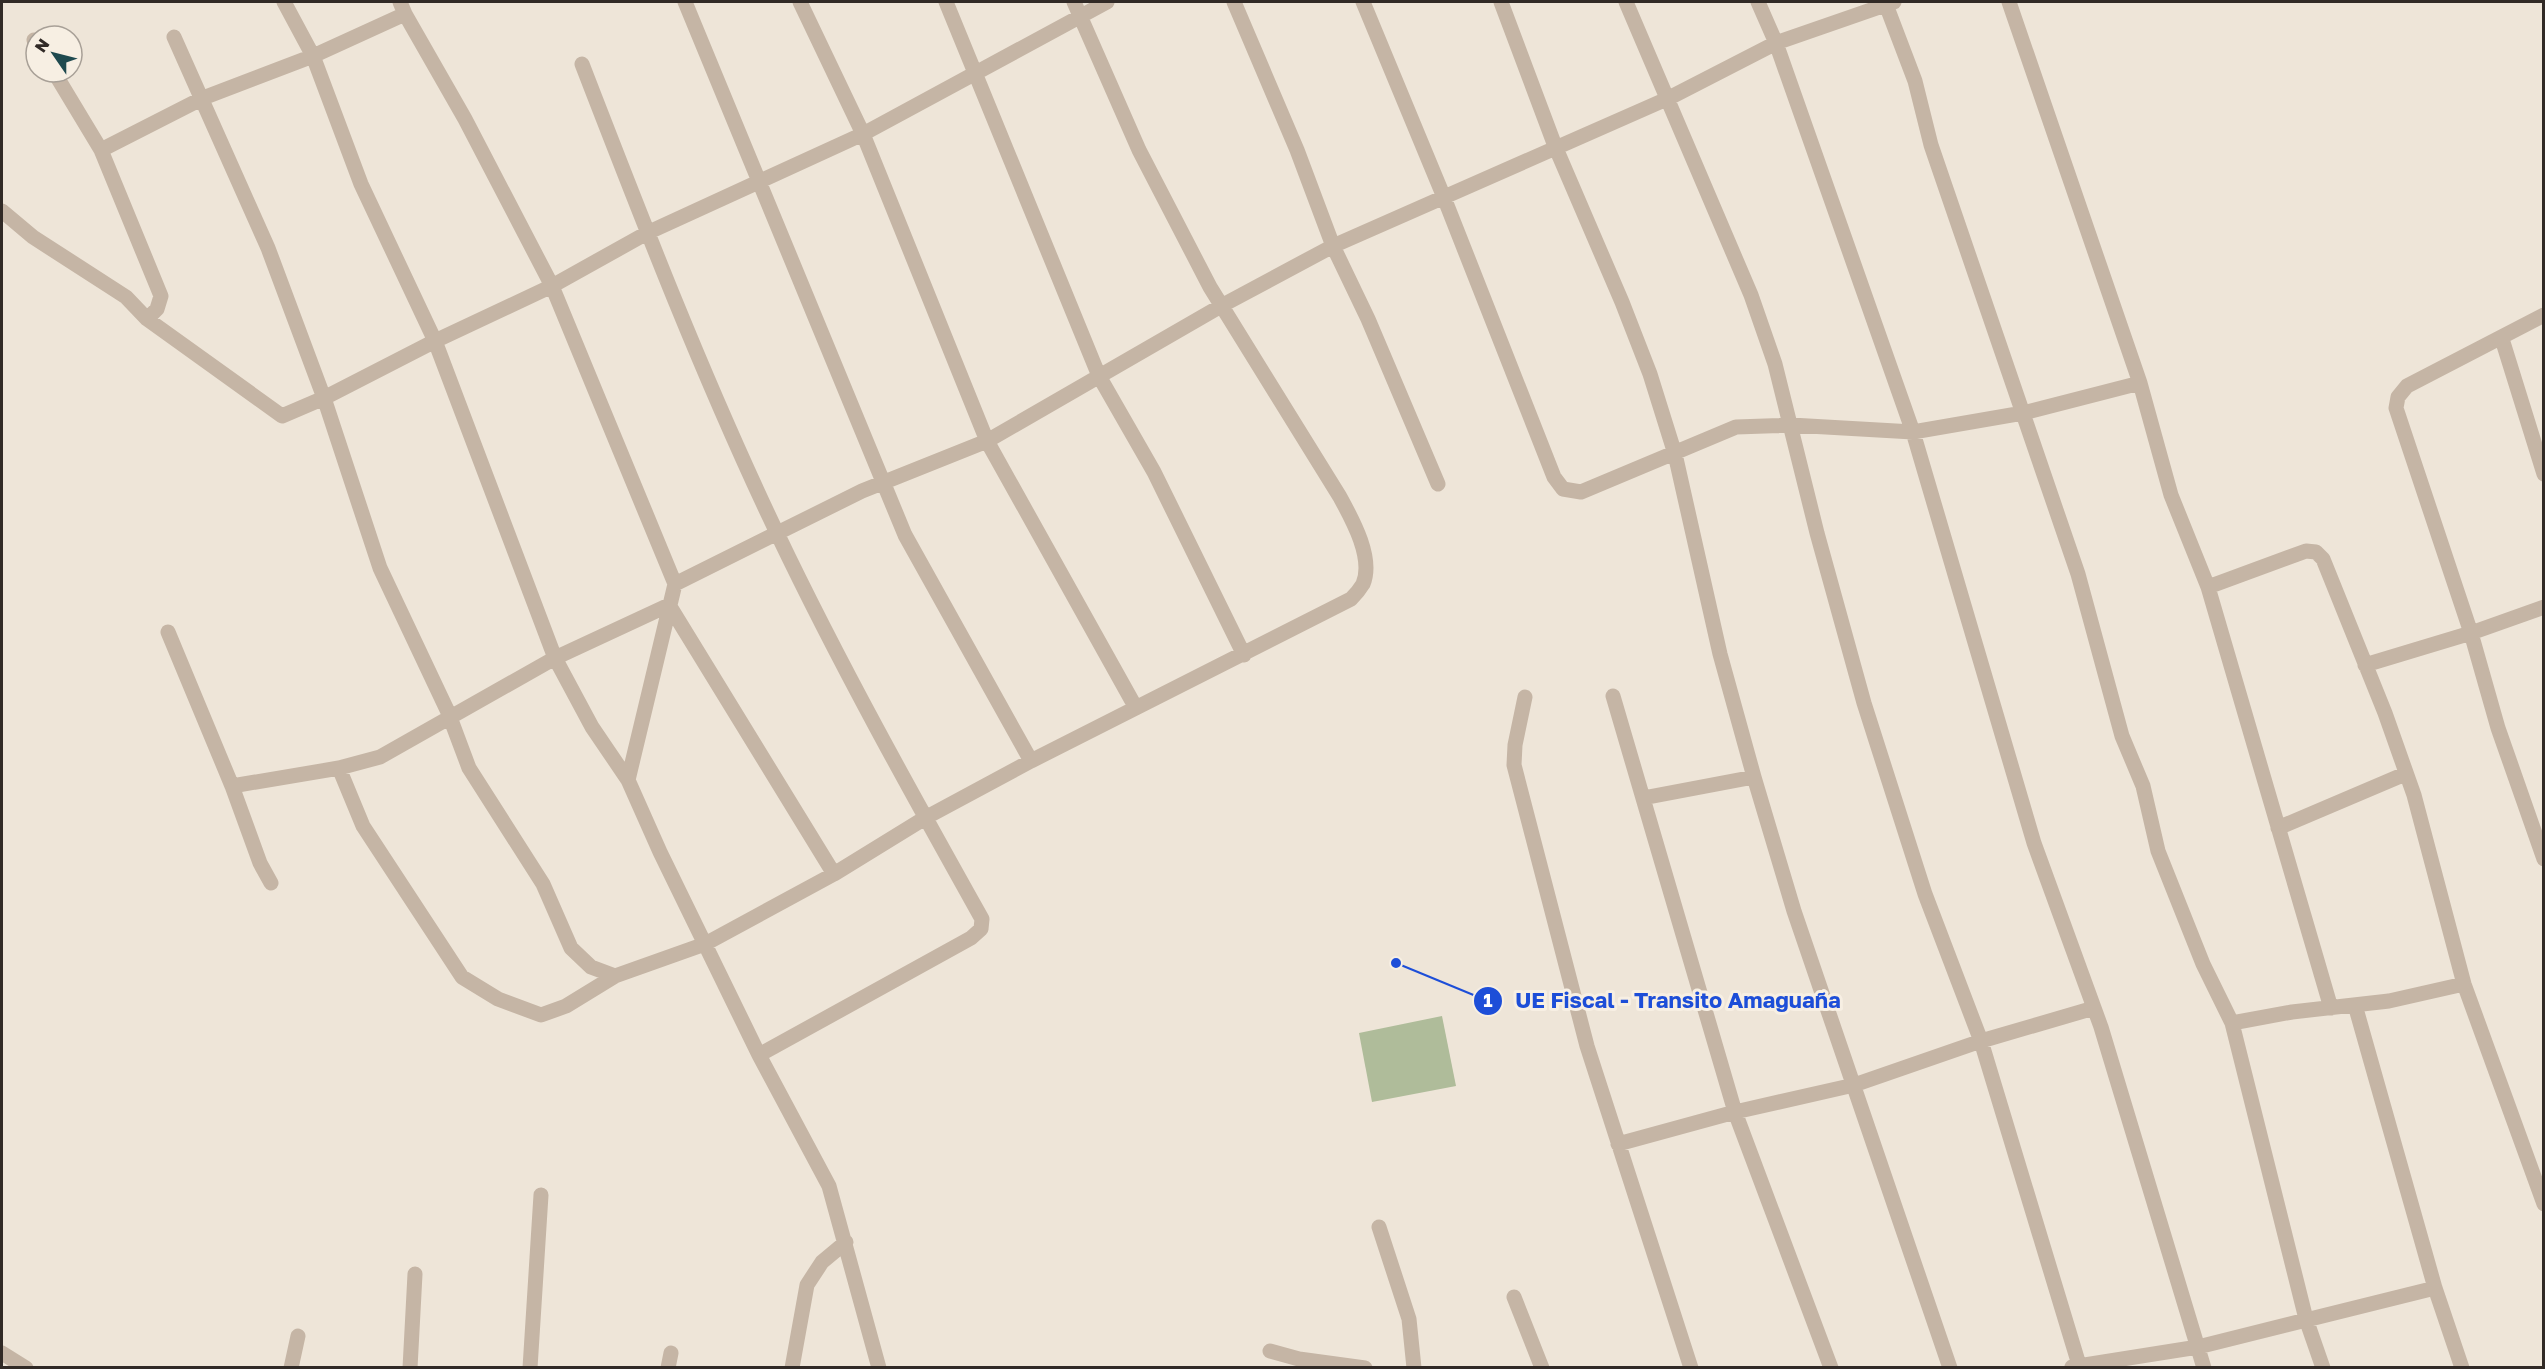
<svg xmlns="http://www.w3.org/2000/svg" width="2545" height="1369" viewBox="0 0 2545 1369" font-family="'Golos Text',sans-serif">
	<rect width="100%" height="100%" fill="#eee5d8"/>
	<!-- pitch -->
	<path fill="#afbc9a" d="M 1442,1016 L 1456,1086 L 1372,1102 L 1359,1033 Z"/>
	<g fill="none" stroke-linecap="round" stroke-linejoin="round">
		<!-- minor -->
		<path stroke="#c5b5a5" stroke-width="15" d="M 284,2 L 313,56 L 361,184 L 435,341 L 555,658 L 592,727 L 628,780 L 660,852 L 759,1055 L 829,1186 L 879,1368
			M 400,2 L 405,14 L 465,119 L 552,286 L 675,584 L 628,780
			M 685,2 L 905,535 L 1031,761
			M 800,2 L 863,134 L 987,441 L 1136,708
			M 946,2 L 1099,376 L 1154,472 L 1244,655
			M 1234,2 L 1297,150 L 1333,246 L 1368,319 L 1438,484
			M 1363,2 L 1443,195 L 1554,477 L 1563,489 L 1581,492 L 1736,427 L 1791,425 L 1913,432 L 2023,413 L 2140,383
			M 1501,2 L 1555,146 L 1622,302 L 1650,374 L 1675,454 L 1720,654 L 1754,777 L 1794,911 L 1950,1368
			M 1626,2 L 1751,295 L 1775,364 L 1817,533 L 1864,703 L 1925,894 L 1981,1041 L 2080,1368
			M 1758,2 L 1776,43 L 1913,432 L 2034,843 L 2101,1027 L 2204,1368
			M 1885,2 L 1915,81 L 1931,145 L 2078,574 L 2122,736 L 2143,786 L 2158,851 L 2203,964 L 2232,1023 L 2306,1319 L 2323,1368
			M 2009,2 L 2140,383 L 2171,495 L 2208,587 L 2331,1008
			M 174,37 L 268,248 L 324,398 L 380,568 L 448,712 L 469,768 L 543,884 L 571,948 L 591,967 L 615,976
			M 34,40 L 36,43
			M 582,64 C 643,222 704,380 777,533 C 840,665 911,792 982,919 L 981,929 L 971,938 L 759,1055
			M 54,72 L 101,150 L 161,296 L 157,309 L 147,319
			M 101,150 L 203,98 L 313,56 L 405,14
			M 2,211 L 33,237 L 126,297 L 147,319 L 282,416 L 324,398 L 435,341 L 552,286 L 647,233 L 863,134 L 1107,2
			M 2544,315 L 2407,386 L 2398,397 L 2396,408 L 2471,633 L 2498,728 L 2544,859
			M 2502,339 L 2544,474
			M 675,584 L 862,491 L 987,441 L 1221,306 L 1333,246 L 1669,98 L 1776,43 L 1894,2
			M 2208,587 L 2306,551 L 2316,552 L 2323,559 L 2385,713 L 2414,795 L 2464,984 L 2544,1204
			M 168,632 L 232,786 L 260,863 L 271,883
			M 2365,665 L 2471,633 L 2544,607
			M 1613,696 L 1735,1112 L 1831,1368
			M 1525,697 L 1515,745 L 1514,765 L 1587,1046 L 1691,1368
			M 339,768 L 380,757 L 555,658 L 669,605 L 834,874
			M 232,786 L 339,768 L 363,826 L 462,977 L 498,999 L 541,1015 L 566,1006 L 615,976 L 705,944 L 834,874 L 925,818 L 1031,761 L 1351,599 C 1355,595 1360,589 1363,584 C 1374,558 1352,519 1340,497 L 1210,287 L 1139,150 L 1074,2
			M 1643,798 L 1754,777
			M 2278,828 L 2405,774
			M 2355,1005 L 2435,1288 L 2462,1368
			M 2232,1023 L 2292,1012 L 2389,1001 L 2464,984
			M 1618,1144 L 1735,1112 L 1854,1085 L 1981,1041 L 2094,1008
			M 1379,1227 L 1409,1319 L 1414,1368
			M 1514,1297 L 1542,1368
			M 1270,1351 L 1299,1359 L 1365,1368
			M 2,1353 L 26,1368
			M 2072,1367 L 2198,1347 L 2435,1288
			M 291,1368 L 298,1336
			M 410,1368 L 415,1274
			M 530,1368 L 541,1195
			M 668,1368 L 671,1353
			M 792,1368 L 807,1285 L 822,1262 L 846,1242"/>
	</g>
	<!-- callouts -->
	<path fill="none" stroke="#1d4ed8" stroke-width="2" d="M1396 963L1488 1001"/>
	<g fill="#1d4ed8" stroke="#f7efe3" stroke-width="2">
		<circle cx="1396" cy="963" r="6"/>
		<circle cx="1488" cy="1001" r="15"/>
	</g>
	<g font-size="18" text-anchor="middle" font-weight="bold" fill="#fff">
		<text x="1488" y="1007">1</text>
	</g>
	<g font-size="22" text-anchor="middle" font-weight="bold" fill="#1d4ed8" stroke="#f7efe3" stroke-width="6" stroke-linejoin="round" paint-order="stroke">
		<text x="1678" y="1008">UE Fiscal - Transito Amaguaña</text>
	</g>
	<!-- border -->
	<rect width="2545" height="1369" fill="none" stroke="#312a26" stroke-width="6"/>
	<!-- north arrow -->
	<g transform="translate(54 54) rotate(305)"><circle r="28" fill="#f7efe3" stroke="#a8a097" stroke-width="1.5"/>
	<path d="M0-4.5L10 22L0 15L-10 22Z" fill="#1f4a4f"/>
	<text y="-9" font-size="16" font-weight="bold" text-anchor="middle" fill="#312a26">N</text>
	</g>
</svg>
